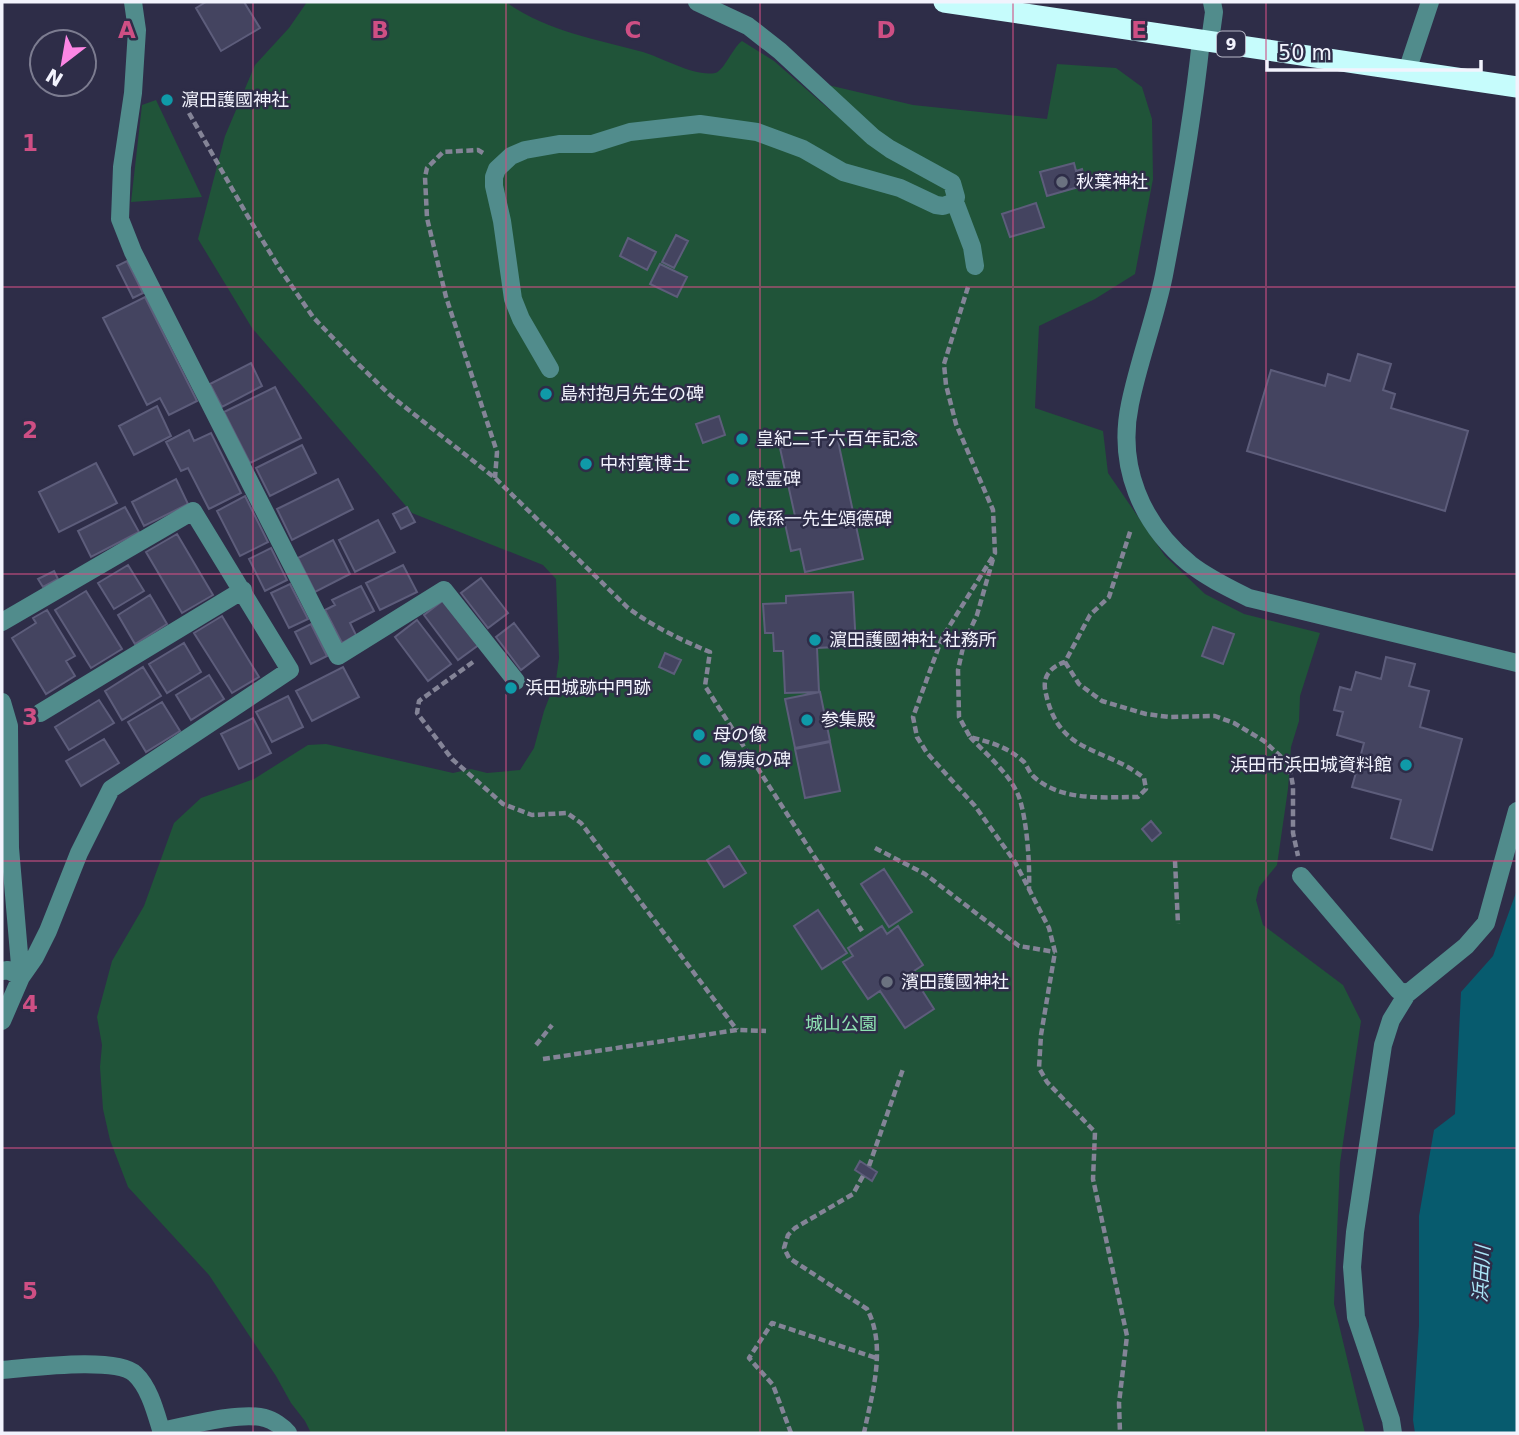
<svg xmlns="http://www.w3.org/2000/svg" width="1519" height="1435" viewBox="0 0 1519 1435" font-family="'DejaVu Sans','Noto Sans JP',sans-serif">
	<rect width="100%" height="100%" fill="#2e2d48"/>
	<!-- green -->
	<path fill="#205439" d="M 307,2 L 506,2 C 546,31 596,39 643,52 C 663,58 695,77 715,73 C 724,71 733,47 742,41 L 774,61 L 830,110 L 856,112 L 828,85 L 913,105 L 1047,119 L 1057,64 L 1116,68 L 1142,87 L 1152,119 L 1153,179 L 1135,274 L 1095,299 L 1039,326 L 1035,408 L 1103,431 L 1108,473 L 1165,556 L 1205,594 L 1244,614 L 1320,633 L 1300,696 L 1299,721 L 1291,747 L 1288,789 L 1277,865 L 1259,887 L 1256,900 L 1263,925 L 1343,985 L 1361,1021 L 1340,1163 L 1334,1304 L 1365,1433 L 311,1433 L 305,1421 L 291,1403 L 276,1376 L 209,1275 L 128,1187 L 110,1140 L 103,1109 L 100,1067 L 102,1045 L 97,1017 L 112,961 L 144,906 L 174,823 L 201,798 L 254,779 L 308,745 L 326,744 L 453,773 L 471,769 L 487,773 L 520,770 L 534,748 L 544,711 L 556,680 L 559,658 L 556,579 L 543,565 L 412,513 L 252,328 L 198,239 L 225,136 L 255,65 L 289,28 Z
		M 156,100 L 202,197 L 131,202 L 142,105 Z"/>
	<!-- water -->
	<path fill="#075b6e" d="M 1517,890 L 1517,1433 L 1415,1433 L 1413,1420 L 1419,1325 L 1419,1216 L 1434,1130 L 1455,1114 L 1461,992 L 1493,956 Z"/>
	<!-- building -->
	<path fill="#444460" stroke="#5d5d7b" stroke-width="2" d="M 206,2 L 244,2 L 260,28 L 221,51 L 196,8 Z
		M 1074,163 L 1076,171 L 1082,169 L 1084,177 L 1079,178 L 1082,186 L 1047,196 L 1040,172 Z
		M 1036,203 L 1044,227 L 1010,237 L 1002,214 Z
		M 676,235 L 688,241 L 674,268 L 662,262 Z
		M 628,238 L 656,252 L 647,270 L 620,256 Z
		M 127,261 L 143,293 L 133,298 L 117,266 Z
		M 660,264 L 687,277 L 677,297 L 650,284 Z
		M 145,297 L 197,401 L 169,415 L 160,398 L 147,405 L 103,318 Z
		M 1358,354 L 1391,364 L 1383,390 L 1395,394 L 1391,408 L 1468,431 L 1445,511 L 1247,451 L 1271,370 L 1325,386 L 1328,374 L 1350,381 Z
		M 251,363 L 262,386 L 222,407 L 210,384 Z
		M 275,387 L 301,438 L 250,463 L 224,412 Z
		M 157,406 L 171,436 L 134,455 L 119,426 Z
		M 719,416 L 725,435 L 703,443 L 696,424 Z
		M 189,430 L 194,441 L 211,433 L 241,493 L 209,509 L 188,468 L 181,471 L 166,442 Z
		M 837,436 L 863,559 L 805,572 L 800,549 L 791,551 L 784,519 L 795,516 L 780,448 Z
		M 302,445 L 316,473 L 270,496 L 256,468 Z
		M 96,463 L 117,503 L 59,532 L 39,492 Z
		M 176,479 L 188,504 L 144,526 L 132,502 Z
		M 338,479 L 353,509 L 292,540 L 277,509 Z
		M 245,496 L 268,542 L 240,556 L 217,511 Z
		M 125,507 L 139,532 L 91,557 L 78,531 Z
		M 407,507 L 415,522 L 401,529 L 393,514 Z
		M 378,520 L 395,552 L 355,572 L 339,540 Z
		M 177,534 L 213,595 L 182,613 L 146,552 Z
		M 333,540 L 350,574 L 315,592 L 298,558 Z
		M 271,548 L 287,580 L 265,591 L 249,559 Z
		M 128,565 L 144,591 L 114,609 L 98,583 Z
		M 403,565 L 417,592 L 380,610 L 366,583 Z
		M 54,571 L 58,579 L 43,587 L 38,579 Z
		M 481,578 L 508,613 L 488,628 L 461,593 Z
		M 290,584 L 308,619 L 289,628 L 271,593 Z
		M 361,586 L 374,611 L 350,623 L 356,635 L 342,643 L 325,610 L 335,605 L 332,600 Z
		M 86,591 L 122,649 L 91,668 L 55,610 Z
		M 853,592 L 856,646 L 817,648 L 819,692 L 785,693 L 783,651 L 774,651 L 773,633 L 765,633 L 763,604 L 786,603 L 786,596 Z
		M 150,595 L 167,624 L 135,644 L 118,615 Z
		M 445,599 L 480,644 L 458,660 L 424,615 Z
		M 47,610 L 75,656 L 66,661 L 75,676 L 46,694 L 12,638 L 36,623 L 33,618 Z
		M 222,616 L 259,677 L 232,693 L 194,633 Z
		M 417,620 L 451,664 L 428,681 L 395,637 Z
		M 514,623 L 539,656 L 521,670 L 496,637 Z
		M 311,624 L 327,656 L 311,664 L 295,632 Z
		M 1213,627 L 1234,634 L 1223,664 L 1202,656 Z
		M 184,643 L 201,672 L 167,693 L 149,664 Z
		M 665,653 L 681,660 L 674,674 L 659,667 Z
		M 1386,657 L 1415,664 L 1409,686 L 1429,691 L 1420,727 L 1462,739 L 1432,850 L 1391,838 L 1401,800 L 1352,787 L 1364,743 L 1337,735 L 1343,712 L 1334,710 L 1340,687 L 1351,690 L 1356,672 L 1381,679 Z
		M 143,667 L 161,696 L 122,720 L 105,691 Z
		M 343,667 L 359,697 L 312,721 L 296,691 Z
		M 209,675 L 224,699 L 191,720 L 176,695 Z
		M 820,692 L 830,741 L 795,748 L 785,699 Z
		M 288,696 L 303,727 L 272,742 L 256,712 Z
		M 99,700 L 114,723 L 69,750 L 55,727 Z
		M 162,702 L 180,731 L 146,752 L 128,722 Z
		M 253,718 L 271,753 L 239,769 L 221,734 Z
		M 104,739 L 119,763 L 81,786 L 66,761 Z
		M 830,742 L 840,791 L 805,798 L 795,749 Z
		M 1151,821 L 1161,833 L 1152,841 L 1142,829 Z
		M 729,846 L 746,873 L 724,887 L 707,860 Z
		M 884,869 L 912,912 L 889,927 L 861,884 Z
		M 818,910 L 847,953 L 822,969 L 794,926 Z
		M 882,926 L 887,934 L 898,926 L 923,965 L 911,973 L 934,1009 L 905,1028 L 880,991 L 868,999 L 843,962 L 853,956 L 848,948 Z
		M 860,1161 L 877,1172 L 872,1181 L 855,1170 Z"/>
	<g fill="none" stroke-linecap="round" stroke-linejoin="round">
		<!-- path -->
		<path stroke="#848497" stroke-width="4.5" stroke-dasharray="7 3.5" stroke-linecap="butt" d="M 189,113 L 247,215 L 280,269 L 313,317 L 355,361 L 391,396 L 495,478 L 628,608 C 654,627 681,640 710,652 L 705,686 L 862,931
			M 483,153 L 478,150 L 443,152 L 427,168 L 425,177 L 427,218 L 446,297 L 497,452 L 495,478
			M 968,287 L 944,364 L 946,385 L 956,424 L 993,510 L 995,553 L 942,638 L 913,717 L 917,737 L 927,753 L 975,806 L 1015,862 L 1049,928 L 1055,952 L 1041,1035 L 1039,1068 L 1047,1082 L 1095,1132 L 1093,1179 L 1127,1336 L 1119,1403 L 1120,1433
			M 993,559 L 977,615 L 964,643 L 958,670 L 959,717 L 970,737 C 990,742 1008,747 1024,762 C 1027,766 1029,772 1033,776 C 1061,802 1103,797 1138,797 L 1146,789 L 1144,778 C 1103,745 1057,756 1045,689 C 1043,674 1053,666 1065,662 L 1090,615 L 1109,597 L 1131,529
			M 473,662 L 419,701 L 417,713 L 452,759 L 503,804 L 532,815 L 567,813 L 581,823 L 737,1030
			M 1065,662 L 1079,684 L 1102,701 L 1146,714 L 1169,717 L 1215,716 L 1234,723 L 1264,741 L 1289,764 L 1293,786 L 1293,833 L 1298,856
			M 970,737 C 987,755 1010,774 1019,797 C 1027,820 1030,864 1029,889
			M 875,848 L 925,874 L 1019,946 L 1055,952
			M 1175,861 L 1178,924
			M 536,1045 L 552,1025
			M 543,1059 L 737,1030 L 766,1031
			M 869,1166 L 903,1069
			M 863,1176 L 853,1194 L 795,1228 L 788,1235 L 784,1248 L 789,1258 L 867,1309 C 887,1346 872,1394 864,1433
			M 791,1433 L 773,1385 L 749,1358 L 772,1323 L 876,1358"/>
		<!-- minor -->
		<path stroke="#518c8c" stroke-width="18" d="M 133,2 L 137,30 L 133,93 L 122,167 L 120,219 L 133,252 L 338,656 L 444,590 L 516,681
			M 1201,40 C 1193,119 1179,197 1164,275 C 1155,319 1139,360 1130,404 C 1117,466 1141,524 1190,564 C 1208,578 1229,588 1249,598 L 1517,663
			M 1210,41 L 1214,12 L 1212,2
			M 1407,71 L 1430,2
			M 955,202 L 972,247 L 975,266
			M 550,369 L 521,319 L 513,299 L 502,221 L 494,186 L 494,177 L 497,169 L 511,156 L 525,150 L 559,144 L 592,144 L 630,132 L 700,124 L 757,132 L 803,149 L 843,172 L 900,188 L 936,205 L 943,206 L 955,202 L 956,197 L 952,183 L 890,149 L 873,137 L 780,51 L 748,26 L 697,2
			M 2,622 L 193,511 L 290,670 L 111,789 L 79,853 L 48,931 L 35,957 L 21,977 L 8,970 L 2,971
			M 2,702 L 9,726 L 10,848 L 21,977 L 2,1021
			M 40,713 L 243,590
			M 1301,876 L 1398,990 L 1407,994
			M 2,1370 C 29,1368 116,1356 135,1374 C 150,1388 156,1414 162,1433
			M 161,1431 C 188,1426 240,1411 265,1418 C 273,1420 283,1427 288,1433
			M 1393,1433 L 1391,1420 L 1356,1317 L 1352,1267 L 1355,1232 L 1383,1045 L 1391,1020 L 1407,994 L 1466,946 L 1486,923 L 1517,811"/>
		<!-- highway -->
		<path stroke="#c6fcfc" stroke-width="21" d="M 944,2 L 1517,87"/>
	</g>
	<!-- grid -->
	<path fill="none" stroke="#ce4f84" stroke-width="2" stroke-opacity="0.55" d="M 253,2 L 253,1433M 506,2 L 506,1433M 760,2 L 760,1433M 1013,2 L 1013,1433M 1266,2 L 1266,1433M 2,287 L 1517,287M 2,574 L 1517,574M 2,861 L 1517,861M 2,1148 L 1517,1148"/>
	<!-- markers -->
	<g fill="#0f9aa8" stroke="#2e2d48" stroke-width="2.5">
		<circle cx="167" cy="100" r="7"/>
		<circle cx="546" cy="394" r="7"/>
		<circle cx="742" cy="439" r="7"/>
		<circle cx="586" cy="464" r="7"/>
		<circle cx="733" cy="479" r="7"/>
		<circle cx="734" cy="519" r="7"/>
		<circle cx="815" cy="640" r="7"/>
		<circle cx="511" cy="688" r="7"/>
		<circle cx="807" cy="720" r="7"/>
		<circle cx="699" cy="735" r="7"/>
		<circle cx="705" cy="760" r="7"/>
		<circle cx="1406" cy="765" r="7"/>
	</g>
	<g fill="#6b7280" stroke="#2e2d48" stroke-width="2.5">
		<circle cx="1062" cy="182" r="7"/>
		<circle cx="887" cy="982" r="7"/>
	</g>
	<g text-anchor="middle" stroke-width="5" stroke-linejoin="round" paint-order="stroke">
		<!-- shield labels -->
		<rect fill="#2e2d48" stroke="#b7b8c7" stroke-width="2" x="1217" y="31.5" width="28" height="25" rx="5"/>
		<g font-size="16" font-weight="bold" fill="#f2f3fd">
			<text x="1231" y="50">9</text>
		</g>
		<!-- poi labels -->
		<g font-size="18" fill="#f2f3fd" stroke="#2e2d48" text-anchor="start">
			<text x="181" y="106">濵田護國神社</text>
			<text x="1076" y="188">秋葉神社</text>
			<text x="560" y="400">島村抱月先生の碑</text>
			<text x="756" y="445">皇紀二千六百年記念</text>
			<text x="600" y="470">中村寛博士</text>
			<text x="747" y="485">慰霊碑</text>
			<text x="748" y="525">俵孫一先生頌德碑</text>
			<text x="829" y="646">濵田護國神社 社務所</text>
			<text x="525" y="694">浜田城跡中門跡</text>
			<text x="821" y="726">参集殿</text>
			<text x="713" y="741">母の像</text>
			<text x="719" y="766">傷痍の碑</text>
			<text x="1392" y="771" text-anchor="end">浜田市浜田城資料館</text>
			<text x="901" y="988">濱田護國神社</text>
		</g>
		<!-- park labels -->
		<g font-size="18" fill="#8ee2b2" stroke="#2e2d48">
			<text x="841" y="1030">城山公園</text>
		</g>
		<!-- water labels -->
		<g font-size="19" font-style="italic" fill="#abe6f7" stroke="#2e2d48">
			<text transform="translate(1481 1274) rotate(-87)" y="7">浜田川</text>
		</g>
	</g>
	<g font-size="23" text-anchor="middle" font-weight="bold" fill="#ce4f84" stroke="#2e2d48" stroke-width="5" stroke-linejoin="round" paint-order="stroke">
		<text x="127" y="38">A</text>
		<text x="380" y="38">B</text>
		<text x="633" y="38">C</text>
		<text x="886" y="38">D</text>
		<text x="1139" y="38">E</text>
		<text x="30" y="151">1</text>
		<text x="30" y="438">2</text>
		<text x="30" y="725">3</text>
		<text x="30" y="1012">4</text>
		<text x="30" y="1299">5</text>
	</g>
	<!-- border -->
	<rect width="1519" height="1435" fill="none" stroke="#f2f3fd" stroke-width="7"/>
	<!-- north arrow -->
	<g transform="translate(63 63) rotate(211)"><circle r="33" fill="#2e2d48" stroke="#7c7c90" stroke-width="2"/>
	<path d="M0-5L12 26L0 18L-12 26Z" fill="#fc86e4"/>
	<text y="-10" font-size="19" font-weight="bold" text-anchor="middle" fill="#f2f3fd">N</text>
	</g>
	<!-- scale -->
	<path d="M1267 60v10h214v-10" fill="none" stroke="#f2f3fd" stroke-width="3.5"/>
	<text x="1278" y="60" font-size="21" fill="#f2f3fd" stroke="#2e2d48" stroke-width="5" paint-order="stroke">50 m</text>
</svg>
